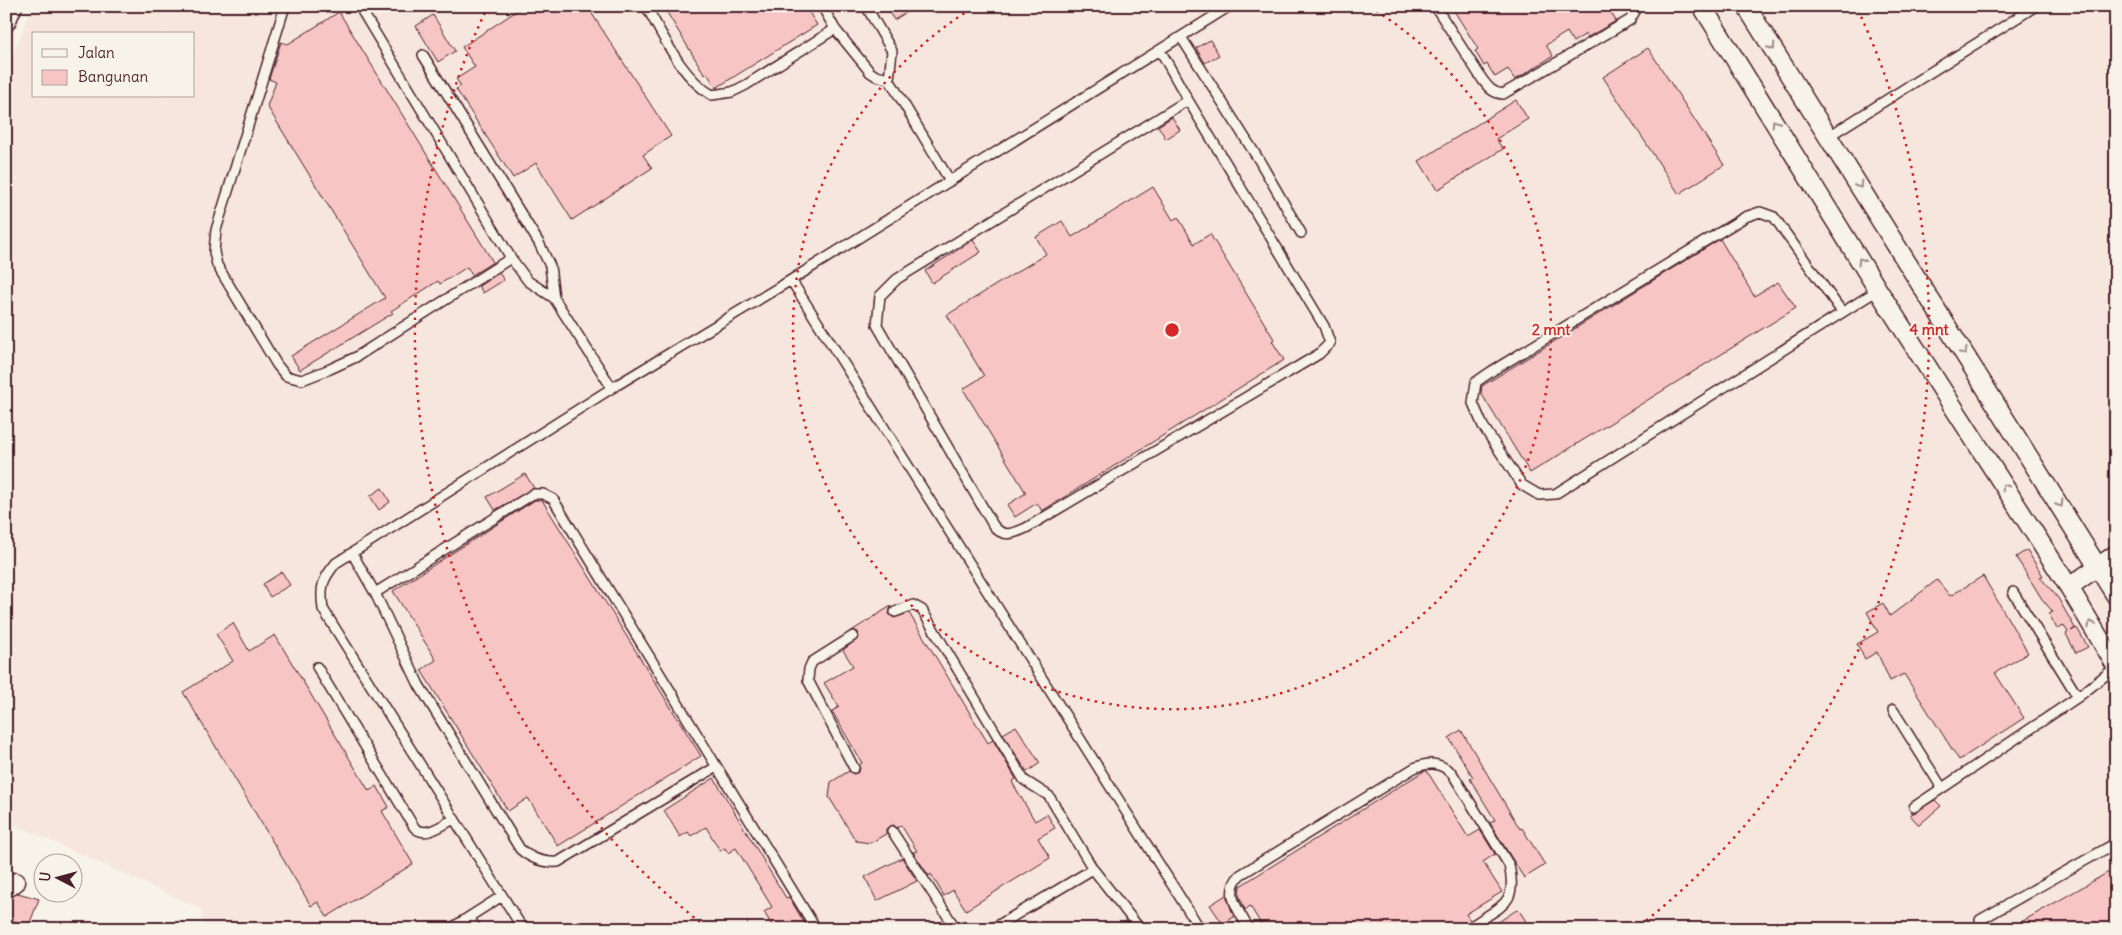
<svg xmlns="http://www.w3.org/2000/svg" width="2122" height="935" viewBox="0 0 2122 935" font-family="Delius,sans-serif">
	<rect width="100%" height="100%" fill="#f7f3e8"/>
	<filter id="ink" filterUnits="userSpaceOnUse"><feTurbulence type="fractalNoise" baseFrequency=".02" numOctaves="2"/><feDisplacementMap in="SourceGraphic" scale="10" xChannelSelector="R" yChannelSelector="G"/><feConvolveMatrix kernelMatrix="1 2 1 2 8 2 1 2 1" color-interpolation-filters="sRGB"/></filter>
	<g filter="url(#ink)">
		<!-- built -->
		<path fill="#f7e6dd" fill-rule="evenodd" d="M 32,6 L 2116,6 L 2116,929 L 206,929 L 200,908 L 6,821 L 6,73 ZM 34,34 L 194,34 L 194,96 L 34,96 Z"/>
		<!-- building -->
		<path fill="#f7c6c4" stroke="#4a1f2b" d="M 524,6 L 587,6 L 671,136 L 643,155 L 652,168 L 572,220 L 536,163 L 513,178 L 456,89 L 461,86 L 456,79 L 475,67 L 462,47 Z
			M 663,6 L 805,6 L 817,25 L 716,88 L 707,73 L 705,75 Z
			M 885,6 L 917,6 L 894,20 Z
			M 1451,6 L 1607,6 L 1616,21 L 1588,37 L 1586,34 L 1573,42 L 1567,32 L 1546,45 L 1553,56 L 1515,80 L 1508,69 L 1495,77 L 1487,64 L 1484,66 L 1475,51 L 1478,49 Z
			M 339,12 L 493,262 L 472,275 L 467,267 L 440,284 L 438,281 L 391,311 L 393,313 L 300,370 L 291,356 L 385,298 L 267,106 L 276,82 L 269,79 L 281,42 L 288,44 Z
			M 433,15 L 455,51 L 438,62 L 416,26 Z
			M 1210,40 L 1219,55 L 1205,63 L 1196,48 Z
			M 1648,48 L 1724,165 L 1679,194 L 1603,77 Z
			M 1516,100 L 1528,119 L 1496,139 L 1503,149 L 1437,190 L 1419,161 Z
			M 1172,117 L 1180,130 L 1166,139 L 1158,126 Z
			M 1153,187 L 1173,220 L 1178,217 L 1194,244 L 1210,234 L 1274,339 L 1272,341 L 1284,360 L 1042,511 L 1037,503 L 1015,517 L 1007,505 L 1026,493 L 963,389 L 984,376 L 947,315 L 1046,254 L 1036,237 L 1062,221 L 1072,237 Z
			M 1720,239 L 1754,296 L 1778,282 L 1796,308 L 1530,473 L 1481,393 L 1482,386 Z
			M 973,240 L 981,252 L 932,283 L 925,271 Z
			M 499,273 L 504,280 L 483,293 L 479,286 Z
			M 525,474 L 534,488 L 495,510 L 487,497 Z
			M 382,488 L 390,502 L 379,510 L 370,496 Z
			M 535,500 L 542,500 L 701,756 L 558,846 L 528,798 L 508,811 L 421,670 L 436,660 L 393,591 Z
			M 2027,550 L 2043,576 L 2040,577 L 2058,598 L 2075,628 L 2071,631 L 2077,628 L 2088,647 L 2076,653 L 2066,634 L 2068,632 L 2063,625 L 2057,629 L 2049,614 L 2053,612 L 2042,599 L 2016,557 Z
			M 282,572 L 290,585 L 270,597 L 263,584 Z
			M 1983,576 L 2028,653 L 1995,673 L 2024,718 L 1959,760 L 1904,674 L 1890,681 L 1877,652 L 1865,659 L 1857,644 L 1878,632 L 1867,612 L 1883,603 L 1890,616 L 1937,580 L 1950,596 Z
			M 891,606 L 889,614 L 894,618 L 909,613 L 988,743 L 993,740 L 1016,779 L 1012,782 L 1035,821 L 1047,814 L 1055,828 L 1038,838 L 1050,858 L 966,910 L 953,890 L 944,896 L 931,874 L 929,876 L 913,852 L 917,851 L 901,825 L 897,828 L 894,825 L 889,826 L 886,829 L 886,834 L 870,843 L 856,841 L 829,797 L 831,782 L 849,771 L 853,774 L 857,773 L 860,769 L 859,765 L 862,763 L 832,711 L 839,707 L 824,683 L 853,666 L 843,650 L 859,638 L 858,632 L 853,630 Z
			M 233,623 L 249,651 L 275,635 L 369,791 L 377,786 L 389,807 L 382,811 L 413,864 L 327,917 L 318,902 L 311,906 L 183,692 L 233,661 L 216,634 Z
			M 1016,726 L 1040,763 L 1027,772 L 1003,734 Z
			M 1461,730 L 1520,829 L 1522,828 L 1545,865 L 1524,878 L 1490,823 L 1495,820 L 1470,779 L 1473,777 L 1449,738 Z
			M 1424,771 L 1427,771 L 1468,837 L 1480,830 L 1495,854 L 1483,862 L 1502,892 L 1466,914 L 1470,920 L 1467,925 L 1468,929 L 1264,929 L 1250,906 L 1245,910 L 1239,895 L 1240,886 Z
			M 714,778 L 786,898 L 789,897 L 808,929 L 774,929 L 764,912 L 772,907 L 736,848 L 728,853 L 725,848 L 720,851 L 706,827 L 691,836 L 688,832 L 680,837 L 664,810 Z
			M 1935,800 L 1941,806 L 1919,825 L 1910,815 Z
			M 902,858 L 917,881 L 877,901 L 865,877 Z
			M 2116,868 L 2116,929 L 2009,929 L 2079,889 Z
			M 18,893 L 39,899 L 29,925 L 6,919 L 6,900 Z
			M 1226,895 L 1234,917 L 1223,924 L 1210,905 Z
			M 1518,909 L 1531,929 L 1488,929 Z"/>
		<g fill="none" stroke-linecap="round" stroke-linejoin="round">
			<!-- lane casing -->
			<g stroke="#4a1f2b" stroke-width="12">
				<path id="lane" d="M 285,6 L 216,230 L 214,252 L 217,265 L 277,365 L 286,376 L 302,380 L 330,369 L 356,357 L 511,258
					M 359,6 L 511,258 L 528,281 L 554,298 L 612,388
					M 646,6 C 664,37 681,77 712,95 L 732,92 L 746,85 L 835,29
					M 822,6 L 835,29 L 870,72 L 876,76 L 889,79 L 950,181
					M 866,6 L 892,51 L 889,79
					M 1435,6 L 1482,79 C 1488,87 1492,93 1503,94 L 1630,20 L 1638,6
					M 1181,37 L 1259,160 L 1301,233
					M 1160,50 L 1188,100 L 1324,326 L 1330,343 L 1319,354 L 1026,528 C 1013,534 1002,538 993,525 L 877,325 L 880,296 L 897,279 L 1188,100
					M 423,55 L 539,243 L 550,266 L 554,298
					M 1829,136 L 2036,6
					M 791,280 L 1200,929
					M 1842,312 L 1774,217 L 1760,212 L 1745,217 L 1492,371 L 1476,382 L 1473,403 L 1483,426 L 1522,485 L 1539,495 L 1555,494 L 1878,290
					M 352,553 L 375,593 L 419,685 L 520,849 C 531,859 543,863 558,862 L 716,767
					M 2013,592 L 2078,697 L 2116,667
					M 375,593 L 533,494 L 543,494 L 553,499 L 816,929
					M 895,612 L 913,605 L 922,610 L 1024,780 L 1049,796 L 1093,869 L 1140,929
					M 853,636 L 812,662 L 809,669 L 808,680 L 854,768
					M 317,667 L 414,827 C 425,839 442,825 454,819
					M 1893,710 L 1942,788
					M 1914,807 L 2078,697
					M 892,831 L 956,929
					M 469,917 L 476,929
					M 1980,920 L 2116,843
					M 450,929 L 502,896
					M 523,929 L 323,609 C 320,587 322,580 336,563 L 612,388 L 791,280 L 1230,6
					M 992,929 L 1093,869
					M 1249,929 C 1239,911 1223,893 1240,875 L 1414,768 C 1429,762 1439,762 1452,773 L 1509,865 C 1518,904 1502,905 1473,925"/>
			</g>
			<!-- street casing -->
			<g stroke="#4a1f2b" stroke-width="21">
				<path id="street" d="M 1702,6 L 1878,290 L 2069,587 L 2116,666
					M 1746,6 L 2116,596
					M 6,22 L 13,6
					M 2069,587 L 2116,554
					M 6,889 L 16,882"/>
			</g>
			<!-- lane -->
			<use href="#lane" stroke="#f7f3e8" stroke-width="9"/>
			<!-- street -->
			<use href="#street" stroke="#f7f3e8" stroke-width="18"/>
		</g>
		<!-- one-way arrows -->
		<defs><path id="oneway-chevron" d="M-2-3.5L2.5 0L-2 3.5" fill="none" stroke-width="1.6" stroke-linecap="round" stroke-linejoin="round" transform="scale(1.25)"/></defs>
		<g stroke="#a0898a">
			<use href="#oneway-chevron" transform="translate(1772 47) rotate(57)"/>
			<use href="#oneway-chevron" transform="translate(1775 123) rotate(-122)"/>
			<use href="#oneway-chevron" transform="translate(1859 185) rotate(58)"/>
			<use href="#oneway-chevron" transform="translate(1861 261) rotate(-122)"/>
			<use href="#oneway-chevron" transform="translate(1964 352) rotate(58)"/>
			<use href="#oneway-chevron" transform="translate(2005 487) rotate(-123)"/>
			<use href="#oneway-chevron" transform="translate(2060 504) rotate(58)"/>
			<use href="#oneway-chevron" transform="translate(2091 624) rotate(-120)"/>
		</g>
	</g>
	<!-- distance rings -->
	<g fill="none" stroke="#d62828" stroke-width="2.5" stroke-dasharray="2.5 5">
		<path d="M1370 7A379 379 0 1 1 974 7"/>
		<path d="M706 927A757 757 0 0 1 486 10M1858 10A757 757 0 0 1 1638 927"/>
	</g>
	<circle cx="1172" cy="330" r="8" fill="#d62828" stroke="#f7f3e8" stroke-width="2.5"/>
	<g font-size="15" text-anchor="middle" font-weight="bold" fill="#d62828" stroke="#f7f3e8" stroke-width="4" stroke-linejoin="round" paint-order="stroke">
		<text x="1551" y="335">2 mnt</text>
		<text x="1929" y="335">4 mnt</text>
	</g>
	<!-- margin -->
	<rect width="2122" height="935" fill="none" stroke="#f7f3e8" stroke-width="25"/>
	<rect x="12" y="12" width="2097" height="910" fill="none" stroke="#4a1f2b" stroke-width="2" filter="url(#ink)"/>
	<!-- legend -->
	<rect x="32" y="32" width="162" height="65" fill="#f7f3e8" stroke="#b29e9c"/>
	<rect x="42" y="49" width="25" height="8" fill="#f7f3e8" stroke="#b29e9c"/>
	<text x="78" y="58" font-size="15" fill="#4a1f2b">Jalan</text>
	<rect x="42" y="70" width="25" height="15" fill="#f7c6c4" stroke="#b29e9c"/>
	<text x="78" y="82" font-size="15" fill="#4a1f2b">Bangunan</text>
	<!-- north arrow -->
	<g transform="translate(58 878) rotate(276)"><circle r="24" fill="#f7f3e8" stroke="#b29e9c"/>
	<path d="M0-4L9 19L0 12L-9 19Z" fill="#4a1f2b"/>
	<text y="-8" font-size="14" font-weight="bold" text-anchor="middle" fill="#4a1f2b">U</text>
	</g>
</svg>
